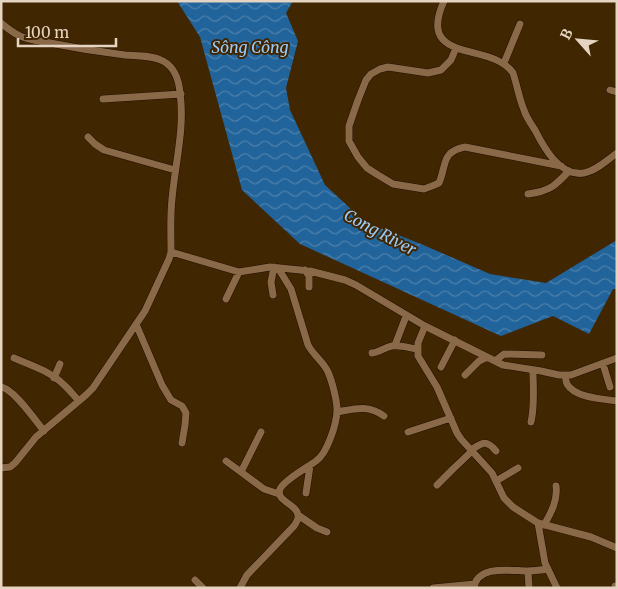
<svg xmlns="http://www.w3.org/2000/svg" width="618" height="589" viewBox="0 0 618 589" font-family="Merriweather,serif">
	<defs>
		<pattern id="water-waves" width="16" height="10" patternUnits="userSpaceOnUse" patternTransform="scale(1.25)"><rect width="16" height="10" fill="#21649b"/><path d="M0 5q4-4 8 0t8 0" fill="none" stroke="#4c80ab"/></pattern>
	</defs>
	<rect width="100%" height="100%" fill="#412602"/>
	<!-- water -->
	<path fill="url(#water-waves)" d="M 177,1 L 293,1 L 286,13 L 298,41 L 286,88 L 290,110 L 325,185 L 365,222 L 421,244 L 490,274 L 546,283 L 617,240 L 617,289 L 613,289 L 589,334 L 553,316 L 501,336 L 300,244 L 242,190 L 200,37 Z"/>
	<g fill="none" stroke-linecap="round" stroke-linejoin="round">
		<!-- minor casing -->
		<g stroke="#230f00" stroke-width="8">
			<path id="minor" d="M 444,1 C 415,65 492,41 513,73 C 517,85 519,98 524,110 C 526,117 531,124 535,130 C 544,148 560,177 584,173 C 596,171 607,160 617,153
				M 1,23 C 7,28 13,33 20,36 C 29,40 40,41 50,43 C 75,48 100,52 125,55 C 137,56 152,55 163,61 C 174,67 179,80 180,93 C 185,128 175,164 172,199 C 170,217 171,235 171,252 L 169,259 L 145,311 L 93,388 L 86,395 L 36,437 L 15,463 L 10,467 L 1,468
				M 456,48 L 451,60 L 441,70 L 428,73 L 388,67 L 380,69 L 371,74 L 366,80 L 358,100 L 349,126 L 349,141 L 358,157 L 367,168 L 378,175 L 393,184 L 424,189 L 432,186 L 439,183 C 447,164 441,152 465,147 L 561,166
				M 504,63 L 520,24
				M 610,90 L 617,92
				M 103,99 L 181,94
				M 88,137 L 95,144 L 104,150 L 175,170
				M 528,194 C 550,191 555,186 569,171
				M 171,252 L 239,272 L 270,267 L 310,271 L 345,280 L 356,285 L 425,326 L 503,365 L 541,371 L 559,375 L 571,375 L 617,358
				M 305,270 L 309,276 L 309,287
				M 273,295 L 271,282 L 274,267
				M 226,299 L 239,272
				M 136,324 L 162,385 L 171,400 L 182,406 L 186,413 L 185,425 L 182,443
				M 425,326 L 418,343 L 418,356 L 437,387 L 457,433 L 461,439 L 492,473 L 504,498 L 513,507 L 538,523 L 591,537 L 617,548
				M 395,345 L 405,319
				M 372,353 C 380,352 385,347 392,346 C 400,345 410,348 417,349
				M 14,358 C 31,365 49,371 63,384 C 69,389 74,396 79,401
				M 495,361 L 504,354 L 542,355
				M 603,364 L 610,387
				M 441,367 L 455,340
				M 465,375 L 479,361 L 487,357
				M 565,376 C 566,379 566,382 567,384 C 575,398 603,399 617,401
				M 54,378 L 60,364
				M 1,387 C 13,388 35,420 44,431
				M 337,412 C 354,409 368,404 384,416
				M 531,422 C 535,405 533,387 533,370
				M 408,432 L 451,418
				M 471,450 C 482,443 486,439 496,451
				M 226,461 L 264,489 L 279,494
				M 241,472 L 261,432
				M 496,481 L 518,468
				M 437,485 L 453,469 L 472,451
				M 306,493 L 310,466
				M 298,515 L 317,528 L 327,532
				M 538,523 L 545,563 L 557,588
				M 544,525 C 551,513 558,500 556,486
				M 528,571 L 529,588
				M 195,580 L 203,588
				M 615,586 L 617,586
				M 240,588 L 247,575 L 294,526 C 296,523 299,519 298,515 C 297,504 275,501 280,489 C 283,481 308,467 316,461 C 327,454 337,423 337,410 C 337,400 332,381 328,372 C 324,362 313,355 308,345 L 291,289 L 278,268
				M 433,588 L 475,584
				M 474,588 C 477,564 512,571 527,571 C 534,571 541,570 548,569"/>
		</g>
		<!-- minor -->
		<use href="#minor" stroke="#896948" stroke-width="7"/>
	</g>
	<g text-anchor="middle" stroke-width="4" stroke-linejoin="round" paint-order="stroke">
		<!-- water labels -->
		<g font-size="16" font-style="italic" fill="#9accfb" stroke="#412602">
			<text x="250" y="53">Sông Công</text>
			<text transform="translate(380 232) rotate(28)" y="6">Cong River</text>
		</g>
	</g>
	<!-- border -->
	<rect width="618" height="589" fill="none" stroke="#e6d4c2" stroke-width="5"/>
	<!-- north arrow -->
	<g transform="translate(578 40) rotate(297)" stroke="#412602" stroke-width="4" paint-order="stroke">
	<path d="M0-4L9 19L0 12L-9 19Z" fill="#e6d4c2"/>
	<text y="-8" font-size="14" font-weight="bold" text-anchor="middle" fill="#e6d4c2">B</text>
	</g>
	<!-- scale -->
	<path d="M18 38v8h98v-8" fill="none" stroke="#e6d4c2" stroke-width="2.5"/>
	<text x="25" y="38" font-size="15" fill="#e6d4c2" stroke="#412602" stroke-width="4" paint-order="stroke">100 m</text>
</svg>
